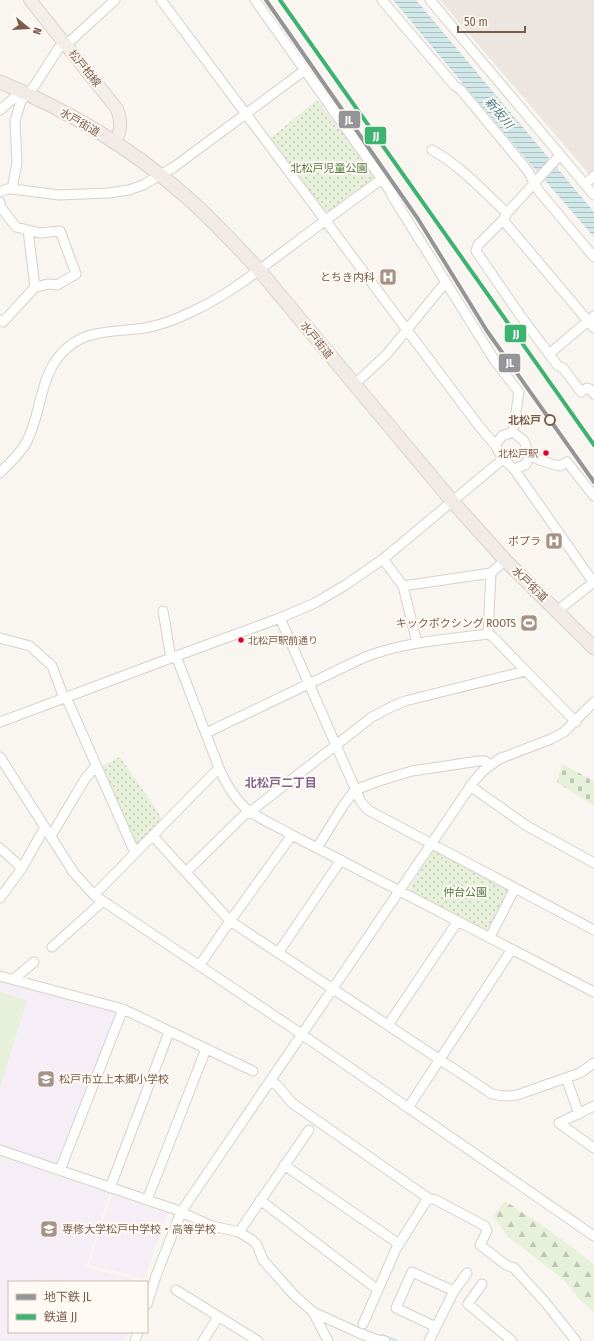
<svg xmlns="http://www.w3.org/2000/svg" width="594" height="1341" viewBox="0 0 594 1341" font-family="'Fira Sans Condensed','Noto Sans JP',sans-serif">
	<defs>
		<pattern id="green-dots" width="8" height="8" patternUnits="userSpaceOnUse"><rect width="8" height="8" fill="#e7f0db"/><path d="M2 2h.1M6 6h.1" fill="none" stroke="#c0c6b4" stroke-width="1.8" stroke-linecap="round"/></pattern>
		<pattern id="forest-firs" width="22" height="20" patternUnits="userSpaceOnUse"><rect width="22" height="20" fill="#e7f0db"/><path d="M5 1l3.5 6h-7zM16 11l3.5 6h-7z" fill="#c0c6b4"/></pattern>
		<pattern id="cemetery-stones" width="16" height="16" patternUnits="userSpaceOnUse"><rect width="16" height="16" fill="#e7f0db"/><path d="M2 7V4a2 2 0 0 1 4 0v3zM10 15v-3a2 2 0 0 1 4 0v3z" fill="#c0c6b4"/></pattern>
		<pattern id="water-rules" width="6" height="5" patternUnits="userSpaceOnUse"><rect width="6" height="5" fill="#d0e8ea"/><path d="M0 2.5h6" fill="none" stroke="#aebfc0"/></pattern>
	</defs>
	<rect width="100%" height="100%" fill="#f9f5f0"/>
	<!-- industrial -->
	<path fill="#ede5e0" d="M 440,0 L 594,0 L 594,180 Z"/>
	<!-- education -->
	<path fill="#f6eef6" d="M 0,980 L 114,1011 L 117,1014 L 59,1162 L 56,1164 L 0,1145 Z
		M 0,1154 L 110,1191 L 86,1267 L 141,1282 L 9,1282 L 9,1332 L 128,1332 L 125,1341 L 0,1341 Z
		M 112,1194 L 168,1213 L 144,1278 L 89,1265 Z"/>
	<!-- green -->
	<path fill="url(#green-dots)" d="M 317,100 L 378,179 L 326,217 L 267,141 Z
		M 120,757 L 160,815 L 161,824 L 140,845 L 134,844 L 100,767 Z
		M 437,850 L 509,887 L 510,892 L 492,929 L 487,931 L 411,892 L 411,885 L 433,851 Z"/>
	<!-- forest -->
	<path fill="url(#forest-firs)" d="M 505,1201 L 549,1230 L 594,1264 L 594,1312 L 581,1301 L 562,1278 L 508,1237 L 493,1216 Z"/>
	<!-- cemetery -->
	<path fill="url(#cemetery-stones)" d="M 562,764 L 594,781 L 594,806 L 557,782 Z"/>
	<!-- pitch -->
	<path fill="#e7f0db" d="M 0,992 L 27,1000 L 0,1087 Z"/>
	<!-- water -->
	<path fill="url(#water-rules)" d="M 393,0 L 416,0 L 594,212 L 594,237 L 515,146 Z"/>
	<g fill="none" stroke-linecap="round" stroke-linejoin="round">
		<!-- stream -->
		<path stroke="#d0e8ea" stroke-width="2.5" d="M 382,1335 L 397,1341"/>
		<!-- minor casing -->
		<g stroke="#d7d1cb" stroke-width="11">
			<path id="minor" d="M 161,0 L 407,330 L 479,426 L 495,445 L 503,459 L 514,469 L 525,465 L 530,456 L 524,441 L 513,432 L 502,436 L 495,445
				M 255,0 L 391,192 L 391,194 L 495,361 L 519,392 L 513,432
				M 382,0 L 455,86 L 460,89 L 528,171 L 538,190 L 594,257
				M 430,0 L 594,195
				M 64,43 L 58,49 L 35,85 L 21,101 L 15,121 L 17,163 L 12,189 L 59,195 L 108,193 L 129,190 L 143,185 L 174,167 L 305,70
				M 66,45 L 115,0
				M 0,110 L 14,98 L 20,90
				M 432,150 C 461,166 483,191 507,213
				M 560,155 L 507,213 L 503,220 L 478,245 L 476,251 L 520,315 L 558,366 L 563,368 L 581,392 L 587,388 L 590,389 L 594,394
				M 585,184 L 594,176
				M 0,192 L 7,189 L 12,189
				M 0,202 L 0,206 L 16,227 L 28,230 L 35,287 L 3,322 L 0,320
				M 503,220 L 594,328
				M 28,230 L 40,233 L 60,231 L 76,274 L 57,285 L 49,284 L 35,287
				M 549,354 L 594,316
				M 354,385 L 387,354 L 445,283
				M 530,456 C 540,460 549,464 560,466 L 567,462 L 594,496
				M 514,469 L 594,583
				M 0,473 C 9,463 20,454 26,443 C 43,412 38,372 68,347 C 89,329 119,332 145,328 C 161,325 177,319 191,312 C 227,296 256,272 287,249 C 319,225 350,202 382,179
				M 383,559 L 403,586
				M 491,573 L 505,560
				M 163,611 L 171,658
				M 557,611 L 594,582
				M 280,618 L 361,802 L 368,810 L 594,930
				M 0,638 L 30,646 L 52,666 L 64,698
				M 417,643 L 403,586 L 491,573 L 488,634
				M 176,656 L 219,768 C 226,784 235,800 249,811 C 260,819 280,828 292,835 L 594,992
				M 66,697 L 135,853
				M 0,722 L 171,658 L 280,618 L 315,603 L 347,584 L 383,559 L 503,459
				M 206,733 L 365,657 C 404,642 447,639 488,634 L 493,637 L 526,671
				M 0,757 L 74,873 L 94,895 L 294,1029 L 594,1236
				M 470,786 L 527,826 L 594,863
				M 51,836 L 85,779 L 96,766
				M 153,836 L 230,921 L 492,1094 C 501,1096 508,1097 517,1095 L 580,1073 L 594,1063
				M 0,848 L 22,868
				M 317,848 L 343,806 L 355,790 L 379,781 L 412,771 L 479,761 L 485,761 L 490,765
				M 186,872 L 244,815 L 250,812 L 372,717 L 391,707 L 405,701 L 526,671 L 576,722
				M 94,895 L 219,768
				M 0,898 L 22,868 L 45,827
				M 490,937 L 515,888
				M 52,947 L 102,902
				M 278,953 L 341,860
				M 199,966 L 230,921 L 292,835
				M 0,976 L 123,1009 L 253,1071
				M 14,979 L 34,962
				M 388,1025 L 458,921
				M 566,1078 L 579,1114
				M 270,1081 L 277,1085 L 292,1103 L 428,1198 L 436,1200 L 485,1226 L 487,1231 L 480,1245 L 506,1265 L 514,1268 L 545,1302 L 576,1341
				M 594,1106 L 559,1123 L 594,1148
				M 408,1108 L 512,949
				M 0,1150 L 174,1209 L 212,1226 L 239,1232 L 252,1240 L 257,1245 L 263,1260 L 293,1294 L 313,1312 L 359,1333 L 378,1340 L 385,1341
				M 284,1165 L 399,1244
				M 60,1170 L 123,1009
				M 110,1188 L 169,1032
				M 147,1200 L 206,1049
				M 260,1200 L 378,1290
				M 239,1232 L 309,1130
				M 482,1284 L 468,1304 L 512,1341
				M 176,1290 L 258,1341
				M 147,1304 L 156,1276 L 181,1212 L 474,781 L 483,771 L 499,759 L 551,739 L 564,732 L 594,702
				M 313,1312 L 328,1341
				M 363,1324 L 396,1249 L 428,1198
				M 436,1327 L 396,1308 L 412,1272 L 454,1291
				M 135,1341 L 138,1332
				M 203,1341 L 218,1317
				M 429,1341 L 454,1291 L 467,1273"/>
		</g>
		<!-- major casing -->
		<g stroke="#dad1cc" stroke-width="14">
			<path id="major" d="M 30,0 L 117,109 C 122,122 121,131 115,143"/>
		</g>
		<!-- highway casing -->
		<g stroke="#dad1cc" stroke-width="15">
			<path id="highway" d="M 0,82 C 65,109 128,146 182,193 C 209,216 235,244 259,270 L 452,501 L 505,560 L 594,648"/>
		</g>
		<!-- minor -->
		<use href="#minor" stroke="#fefefd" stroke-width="9"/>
		<!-- major -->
		<use href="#major" stroke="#f3eee8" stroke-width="12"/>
		<!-- highway -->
		<use href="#highway" stroke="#f2eae7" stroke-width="13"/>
		<!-- rail-1 casing -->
		<g stroke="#fffaf3" stroke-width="7">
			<path id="rail-1" d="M 280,0 L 594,445"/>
		</g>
		<!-- rail-1 -->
		<use href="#rail-1" stroke="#3cb371" stroke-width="4"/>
		<!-- metro-1 casing -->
		<g stroke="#fffaf3" stroke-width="7">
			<path id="metro-1" d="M 266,0 L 418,219 L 487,331 L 594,482"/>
		</g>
		<!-- metro-1 -->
		<use href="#metro-1" stroke="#939598" stroke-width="4"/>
	</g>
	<!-- icons -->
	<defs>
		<g id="hospital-square" transform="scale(0.9)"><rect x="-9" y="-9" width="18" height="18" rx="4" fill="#a69286" stroke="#fffaf3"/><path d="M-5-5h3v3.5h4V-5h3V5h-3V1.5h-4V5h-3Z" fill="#fff"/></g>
		<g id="stadium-square" transform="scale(0.9)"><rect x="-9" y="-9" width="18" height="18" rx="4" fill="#a69286" stroke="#fffaf3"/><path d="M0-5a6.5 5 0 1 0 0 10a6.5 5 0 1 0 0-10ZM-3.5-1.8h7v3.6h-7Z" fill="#fff"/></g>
		<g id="school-square" transform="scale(0.9)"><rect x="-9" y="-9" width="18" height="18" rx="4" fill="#a69286" stroke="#fffaf3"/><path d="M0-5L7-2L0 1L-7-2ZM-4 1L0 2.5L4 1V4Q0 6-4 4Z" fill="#fff"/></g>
	</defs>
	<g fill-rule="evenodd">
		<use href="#hospital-square" x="388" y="277"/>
		<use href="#hospital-square" x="554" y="541"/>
		<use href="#stadium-square" x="529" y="623"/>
		<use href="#school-square" x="46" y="1079"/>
		<use href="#school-square" x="49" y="1229"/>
	</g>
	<!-- markers -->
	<circle fill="#fffaf3" stroke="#7a5c4d" stroke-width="2" cx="550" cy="420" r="5"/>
	<g fill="#e4002b" stroke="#fffaf3" stroke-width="1.5">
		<circle cx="546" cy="453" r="3.5"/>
		<circle cx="241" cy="640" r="3.5"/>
	</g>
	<g text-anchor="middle" stroke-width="4" stroke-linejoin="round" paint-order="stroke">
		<!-- bus labels -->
		<g font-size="10" fill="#7a5c4d" stroke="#fffaf3" text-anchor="end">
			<text x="538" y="457">北松戸駅</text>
			<text x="248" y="644" text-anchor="start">北松戸駅前通り</text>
		</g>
		<!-- street labels -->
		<g font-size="11" fill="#7a5c4d" stroke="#fffaf3">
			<text transform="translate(85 68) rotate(51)" y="4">松戸柏線</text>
			<text transform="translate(80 122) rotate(30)" y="4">水戸街道</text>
			<text transform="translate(317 340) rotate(51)" y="4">水戸街道</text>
			<text transform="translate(530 584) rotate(44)" y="4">水戸街道</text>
		</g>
		<!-- park labels -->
		<g font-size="11" fill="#537a41" stroke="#fffaf3">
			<text x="329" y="172">北松戸児童公園</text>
			<text x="465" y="896">仲台公園</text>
		</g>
		<!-- poi labels -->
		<g font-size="11" fill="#7a5c4d" stroke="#fffaf3" text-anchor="end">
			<text x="375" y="281">とちき内科</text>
			<text x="541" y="545">ポプラ</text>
			<text x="516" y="627">キックボクシング ROOTS</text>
			<text x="59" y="1083" text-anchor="start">松戸市立上本郷小学校</text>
			<text x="62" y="1233" text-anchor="start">専修大学松戸中学校・高等学校</text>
		</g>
		<!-- stop labels -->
		<g font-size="11" font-weight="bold" fill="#7a5c4d" stroke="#fffaf3" text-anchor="end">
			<text x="541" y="424">北松戸</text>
		</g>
		<!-- water labels -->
		<g font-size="12" font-style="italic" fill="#437c86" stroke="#fffaf3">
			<text transform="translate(499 113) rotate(50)" y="4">新坂川</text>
		</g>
		<!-- neighbourhood labels -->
		<g font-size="12" font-weight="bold" fill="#846695" stroke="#fffaf3">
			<text x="281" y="787">北松戸二丁目</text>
		</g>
	</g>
	<g stroke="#fffaf3" stroke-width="1.5">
		<rect x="338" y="110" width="23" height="19" rx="4" fill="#939598"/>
		<rect x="364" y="126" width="23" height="19" rx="4" fill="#3cb371"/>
		<rect x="504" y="324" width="23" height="19" rx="4" fill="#3cb371"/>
		<rect x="498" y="353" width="23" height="20" rx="4" fill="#939598"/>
	</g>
	<g font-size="11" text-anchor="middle" font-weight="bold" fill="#fff">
		<text x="349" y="124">JL</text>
		<text x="376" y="140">JJ</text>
		<text x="516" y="338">JJ</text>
		<text x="510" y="367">JL</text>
	</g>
	<!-- legend -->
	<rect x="8" y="1281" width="140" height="52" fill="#fffaf3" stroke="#cabbb1"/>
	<rect x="16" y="1294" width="20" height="6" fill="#939598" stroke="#cabbb1"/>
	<text x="44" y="1301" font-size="12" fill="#7a5c4d">地下鉄 JL</text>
	<rect x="16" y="1314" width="20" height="6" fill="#3cb371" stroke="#cabbb1"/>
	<text x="44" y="1321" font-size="12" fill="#7a5c4d">鉄道 JJ</text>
	<!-- north arrow -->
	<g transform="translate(28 28) rotate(108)" stroke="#fffaf3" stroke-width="3" paint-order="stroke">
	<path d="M0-3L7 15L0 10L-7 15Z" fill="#7a5c4d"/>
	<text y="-6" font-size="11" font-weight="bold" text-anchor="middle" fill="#7a5c4d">N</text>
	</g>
	<!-- scale -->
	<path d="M458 26v6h67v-6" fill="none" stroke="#7a5c4d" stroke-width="2"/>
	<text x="464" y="26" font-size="12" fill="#7a5c4d" stroke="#fffaf3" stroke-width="3" paint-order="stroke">50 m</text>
</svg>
